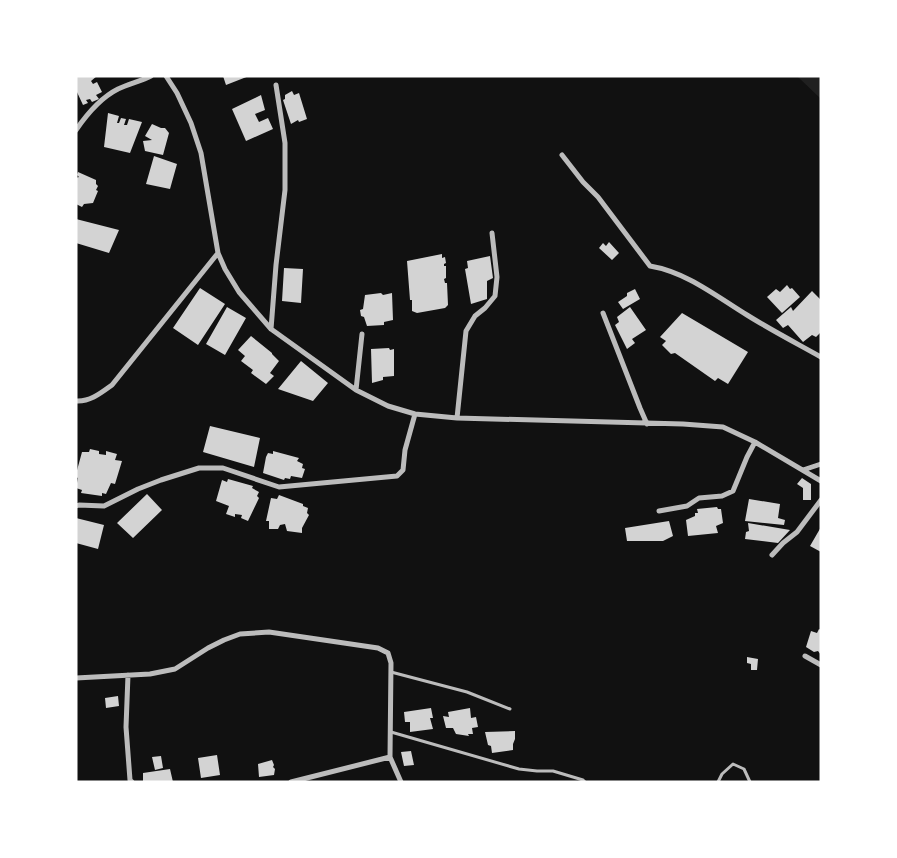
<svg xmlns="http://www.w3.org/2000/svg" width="897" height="858" viewBox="0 0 897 858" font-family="'DejaVu Sans',sans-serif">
	<rect width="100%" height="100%" fill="#111"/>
	<!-- green -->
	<path fill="#202020" d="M 821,76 L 821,99 L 798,77 L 798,76 Z"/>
	<!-- building -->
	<path fill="#d3d3d3" d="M 80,76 L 97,76 L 91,81 L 93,84 L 97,82 L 102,92 L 96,95 L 99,99 L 92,102 L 90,99 L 86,100 L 88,103 L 83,105 L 76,90 L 76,77 Z
		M 223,76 L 249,76 L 226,85 Z
		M 292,91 L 294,95 L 299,93 L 307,119 L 299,122 L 298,120 L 291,124 L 283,100 L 285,99 L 285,95 Z
		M 261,95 L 265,110 L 255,114 L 259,122 L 268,118 L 273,129 L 246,141 L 232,109 Z
		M 108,113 L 119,116 L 117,123 L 119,123 L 121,118 L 126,119 L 124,125 L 127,125 L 129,119 L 142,122 L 130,153 L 104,147 Z
		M 152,124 L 161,128 L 165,128 L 169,133 L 163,155 L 145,151 L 143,141 L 152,140 L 145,136 Z
		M 154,156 L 177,164 L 170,189 L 146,184 Z
		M 78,172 L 96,180 L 96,184 L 98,186 L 96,190 L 98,191 L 93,203 L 84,204 L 82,207 L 76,204 L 76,178 L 79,177 L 77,175 Z
		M 76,219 L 119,230 L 109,253 L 76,243 Z
		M 609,242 L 619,253 L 612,260 L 599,248 L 603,243 L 606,246 Z
		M 442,254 L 442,258 L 445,257 L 446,263 L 444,264 L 444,266 L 446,266 L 446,278 L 444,279 L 445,283 L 447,283 L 448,305 L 445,308 L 417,313 L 412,311 L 412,300 L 410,300 L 407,261 Z
		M 490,256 L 493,278 L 487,281 L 487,299 L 471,304 L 465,269 L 468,268 L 467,261 Z
		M 284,268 L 303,269 L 301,303 L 282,301 Z
		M 787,285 L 790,289 L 792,288 L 800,297 L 782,313 L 767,297 L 776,289 L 780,292 Z
		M 200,288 L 225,304 L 198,345 L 173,328 Z
		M 635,289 L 640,299 L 623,309 L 618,302 L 627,296 L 627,293 Z
		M 812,291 L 821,300 L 821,332 L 816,337 L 812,335 L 803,342 L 788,325 L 783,328 L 776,320 L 791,307 L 793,311 Z
		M 381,293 L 383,295 L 392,293 L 393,320 L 384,322 L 384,325 L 367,326 L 364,317 L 361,316 L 360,310 L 363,309 L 365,295 Z
		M 227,307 L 246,318 L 225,355 L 206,344 Z
		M 630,307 L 646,330 L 632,339 L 635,343 L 627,349 L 615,325 L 619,322 L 617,317 Z
		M 682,313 L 748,352 L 728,384 L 718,378 L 715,381 L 675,353 L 671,354 L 662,345 L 666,341 L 660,337 Z
		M 251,336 L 272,353 L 272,354 L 279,361 L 270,373 L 274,376 L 266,384 L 251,373 L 253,370 L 241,361 L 245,356 L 238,350 Z
		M 389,348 L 390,350 L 394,349 L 394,376 L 383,377 L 383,380 L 372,383 L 371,349 Z
		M 301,361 L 328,383 L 313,401 L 278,389 Z
		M 210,426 L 260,438 L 254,467 L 203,452 Z
		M 90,449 L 99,451 L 99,454 L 106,455 L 106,451 L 117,454 L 115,460 L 122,461 L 115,484 L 111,483 L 106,494 L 102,493 L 102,496 L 81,493 L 82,490 L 76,488 L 78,478 L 76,477 L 76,474 L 82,452 L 89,452 Z
		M 273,451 L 299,458 L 297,461 L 303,464 L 302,468 L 305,469 L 302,478 L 291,476 L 290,479 L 285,478 L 284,480 L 263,473 L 266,457 L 268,453 L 273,454 Z
		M 802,478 L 811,484 L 811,500 L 803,500 L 803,488 L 797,484 Z
		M 228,479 L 253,486 L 252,488 L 259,492 L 257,496 L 259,498 L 248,521 L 241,518 L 242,515 L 235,514 L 235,517 L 226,514 L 229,506 L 216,501 L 222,480 L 227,482 Z
		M 147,494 L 162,510 L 133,538 L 117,523 Z
		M 279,495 L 303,504 L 303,506 L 308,508 L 307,513 L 309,515 L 302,528 L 302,533 L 287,531 L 285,524 L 280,525 L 278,529 L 269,529 L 269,521 L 266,521 L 271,498 L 277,499 Z
		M 749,499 L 780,504 L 778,518 L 785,520 L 784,525 L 745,521 Z
		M 717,507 L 718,509 L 721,509 L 723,523 L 716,526 L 718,533 L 688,536 L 686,520 L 695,516 L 695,513 L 698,513 L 697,509 Z
		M 76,518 L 104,525 L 98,549 L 76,543 Z
		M 669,521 L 673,536 L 663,541 L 627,541 L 625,528 Z
		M 748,523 L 790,530 L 778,543 L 745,539 L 746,532 L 749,531 Z
		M 821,527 L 821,552 L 810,546 Z
		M 819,629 L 821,630 L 821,655 L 818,651 L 814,652 L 806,647 L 811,631 L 817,633 Z
		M 747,657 L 758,659 L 757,670 L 751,670 L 751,664 L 747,663 Z
		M 118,696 L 119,706 L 106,708 L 105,698 Z
		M 431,708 L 433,718 L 430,718 L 433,729 L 410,732 L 410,722 L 405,722 L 404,712 Z
		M 470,708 L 471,718 L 476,717 L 478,727 L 472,728 L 473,734 L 468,734 L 469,736 L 456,734 L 453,728 L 446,728 L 443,716 L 449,717 L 448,712 Z
		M 515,731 L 515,739 L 513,744 L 513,750 L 492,753 L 491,746 L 488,745 L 485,732 Z
		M 411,751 L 414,765 L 404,766 L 401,752 Z
		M 217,755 L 220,775 L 201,778 L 198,758 Z
		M 161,756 L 163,768 L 155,770 L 152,757 Z
		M 272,760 L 274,765 L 273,767 L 275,769 L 274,775 L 259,777 L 258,764 Z
		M 170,769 L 173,782 L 143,782 L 143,773 Z"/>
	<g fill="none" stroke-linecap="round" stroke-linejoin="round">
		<!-- service -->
		<path stroke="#bcbcbc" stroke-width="3" d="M 391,672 L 467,692 L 510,709
			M 391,732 L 519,769 L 537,771 L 553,771 L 583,780 L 585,782
			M 718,782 L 722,774 L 733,764 L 744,769 L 750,782"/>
		<!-- minor -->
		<path stroke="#bcbcbc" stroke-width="5" d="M 166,76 L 177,93 L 191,123 L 201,153 L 218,253 L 225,269 L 239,292 L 271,329 L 356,390 L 388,406 L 415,414 L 457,418 L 683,424 L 723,427 L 755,442 L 821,481
			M 76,130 C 87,114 100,98 118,89 C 129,84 141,81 151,76
			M 562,155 L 583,182 L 598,197 L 650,266 C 686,272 716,296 747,315 C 771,330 796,343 821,357
			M 603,313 L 640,408 L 647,424
			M 271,329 L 276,265 L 285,190 L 285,143 L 276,85
			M 356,390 L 362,334
			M 76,401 C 90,402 101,393 112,385 L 218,253
			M 457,418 L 466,331 L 475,316 L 485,308 L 495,296 L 497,277 L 492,233
			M 803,470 L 821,464
			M 76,506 L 79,505 L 104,506 L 138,489 L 161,480 L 199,468 L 223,468 L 279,487 L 397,476 L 403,470 L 405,450 L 415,414
			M 659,511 L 687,506 L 699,498 L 722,496 L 733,491 L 747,457 L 755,442
			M 772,555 L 783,543 L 797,532 L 821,500
			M 805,656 L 821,665
			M 128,675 L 126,727 L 130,780 L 132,782
			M 76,678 L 150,674 L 175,669 L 208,648 L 224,640 L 240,634 L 269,632 L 378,648 L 388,653 L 391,663 L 390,757 L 401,782
			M 291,782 L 390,757"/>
	</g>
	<!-- border -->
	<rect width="897" height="858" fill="none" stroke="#ffffff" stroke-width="155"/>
</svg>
